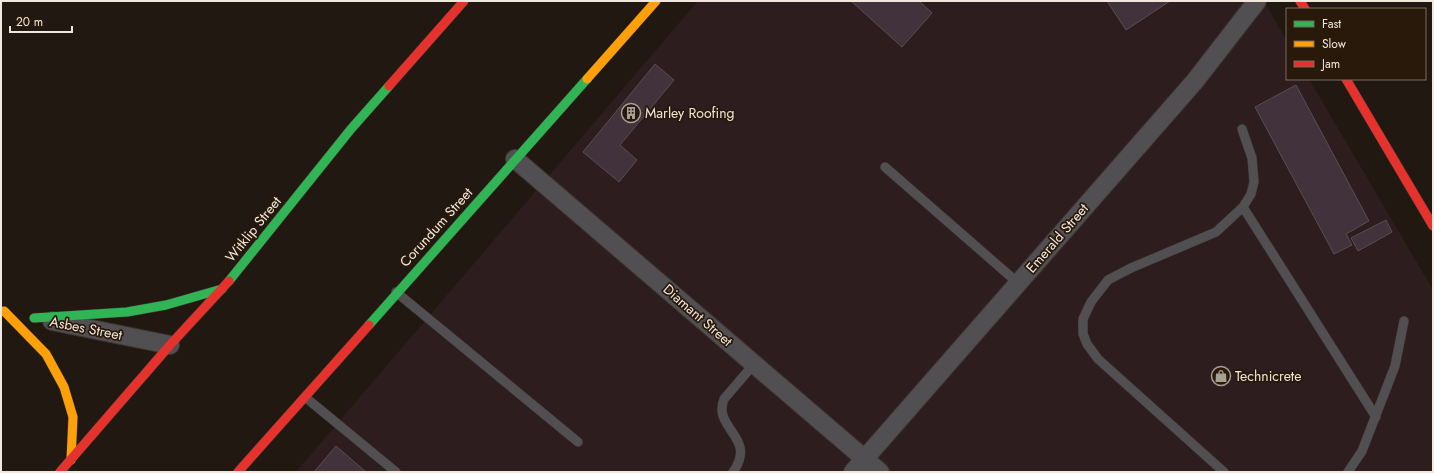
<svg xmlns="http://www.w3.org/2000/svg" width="1434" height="473" viewBox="0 0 1434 473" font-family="Jost,sans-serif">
	<rect width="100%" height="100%" fill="#211911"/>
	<!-- industrial -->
	<path fill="#2e1d1f" d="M 698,1 L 1264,1 L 1287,41 L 1287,79 L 1309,79 L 1433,290 L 1433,472 L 296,472 Z"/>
	<!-- building -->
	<path fill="#41323b" stroke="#564f4f" d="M 851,1 L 919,1 L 932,13 L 902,47 Z
		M 1107,1 L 1170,1 L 1126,30 Z
		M 655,64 L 674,80 L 620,145 L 637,160 L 619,182 L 583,152 Z
		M 1296,85 L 1369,221 L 1346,234 L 1352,245 L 1334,254 L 1255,107 Z
		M 1386,220 L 1392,232 L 1358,251 L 1351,238 Z
		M 336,446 L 366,472 L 314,472 Z"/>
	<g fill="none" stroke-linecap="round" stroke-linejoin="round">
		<!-- lane casing -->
		<g stroke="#3c362f" stroke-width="10">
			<path id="lane" d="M 885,167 L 1018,283
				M 1243,207 L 1376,417
				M 396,292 L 578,442
				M 305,397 L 396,472
				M 733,472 C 758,437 712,429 724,399 L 754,364
				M 1224,472 L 1098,359 L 1087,344 L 1083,334 L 1083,319 L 1091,302 L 1108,280 L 1131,268 L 1216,232 L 1243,207 L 1251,194 L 1254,182 L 1252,158 L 1242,129
				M 1348,472 L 1362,451 L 1395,366 L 1404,321"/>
		</g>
		<!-- street casing -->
		<g stroke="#3c362f" stroke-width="20">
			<path id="street" d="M 515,159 L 880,472
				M 52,321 L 170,345
				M 853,472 L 1195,81 L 1257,1"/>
		</g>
		<!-- fast casing -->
		<g stroke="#3c362f" stroke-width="10">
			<path id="fast" d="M 229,281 L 351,129 L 389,86
				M 34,318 L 127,312 L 166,305 L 222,289
				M 369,325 L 587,79"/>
		</g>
		<!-- slow casing -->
		<g stroke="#3c362f" stroke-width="10">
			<path id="slow" d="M 587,79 L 656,1
				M 4,311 L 46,354 L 64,387 L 73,417 L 71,460"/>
		</g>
		<!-- jam casing -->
		<g stroke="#3c362f" stroke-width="10">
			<path id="jam" d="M 1300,1 L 1305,9
				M 1346,79 L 1433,226
				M 389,86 L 464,1
				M 60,472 L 170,345 L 229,281
				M 238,472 L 369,325"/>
		</g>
		<!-- lane -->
		<use href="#lane" stroke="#514f52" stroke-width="9"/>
		<!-- street -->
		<use href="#street" stroke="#514f52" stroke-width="18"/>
		<!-- fast -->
		<use href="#fast" stroke="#30b455" stroke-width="9"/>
		<!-- slow -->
		<use href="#slow" stroke="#ff9f0a" stroke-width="9"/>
		<!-- jam -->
		<use href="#jam" stroke="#e5322d" stroke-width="9"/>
	</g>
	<!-- icons -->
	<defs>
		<g id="building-ring" transform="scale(1)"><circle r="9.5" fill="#28190a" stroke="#a89f96" stroke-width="1.5"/><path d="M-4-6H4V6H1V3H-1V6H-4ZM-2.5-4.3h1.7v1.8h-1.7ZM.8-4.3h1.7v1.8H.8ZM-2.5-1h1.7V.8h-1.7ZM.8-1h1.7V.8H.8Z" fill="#a89f96"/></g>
		<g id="shop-ring" transform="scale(1)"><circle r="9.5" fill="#28190a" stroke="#a89f96" stroke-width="1.5"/><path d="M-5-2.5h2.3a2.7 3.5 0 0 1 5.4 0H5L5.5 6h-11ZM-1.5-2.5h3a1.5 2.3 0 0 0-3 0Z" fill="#a89f96"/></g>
	</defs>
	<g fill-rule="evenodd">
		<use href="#building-ring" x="631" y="113"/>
		<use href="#shop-ring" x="1221" y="376"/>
	</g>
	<g text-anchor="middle" stroke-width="3.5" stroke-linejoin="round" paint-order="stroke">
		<!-- poi labels -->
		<g font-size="14" fill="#f1e7dd" stroke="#28190a" text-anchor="start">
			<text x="645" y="118">Marley Roofing</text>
			<text x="1235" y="381">Technicrete</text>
		</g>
		<!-- street labels -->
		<g font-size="14" fill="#f1e7dd" stroke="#28190a">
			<text transform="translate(436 227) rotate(-48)" y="5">Corundum Street</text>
			<text transform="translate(253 229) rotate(-51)" y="5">Witklip Street</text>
			<text transform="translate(1057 238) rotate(-49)" y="5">Emerald Street</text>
			<text transform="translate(698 315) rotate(41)" y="5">Diamant Street</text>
			<text transform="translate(86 328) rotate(11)" y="5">Asbes Street</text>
		</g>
	</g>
	<!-- border -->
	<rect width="1434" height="473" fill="none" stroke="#f1e7dd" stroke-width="4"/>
	<!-- legend -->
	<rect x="1286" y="8" width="140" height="72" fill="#28190a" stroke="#786b5e"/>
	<rect x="1294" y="21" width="20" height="6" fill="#30b455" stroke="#786b5e"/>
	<text x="1322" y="28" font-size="12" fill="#f1e7dd">Fast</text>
	<rect x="1294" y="41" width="20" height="6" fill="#ff9f0a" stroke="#786b5e"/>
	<text x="1322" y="48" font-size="12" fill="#f1e7dd">Slow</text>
	<rect x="1294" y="61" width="20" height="6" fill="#e5322d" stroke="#786b5e"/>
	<text x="1322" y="68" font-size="12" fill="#f1e7dd">Jam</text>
	<!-- scale -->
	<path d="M10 26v6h62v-6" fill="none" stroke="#f1e7dd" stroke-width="2"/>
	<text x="16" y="26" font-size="12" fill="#f1e7dd" stroke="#28190a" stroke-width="3" paint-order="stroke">20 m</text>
</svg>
